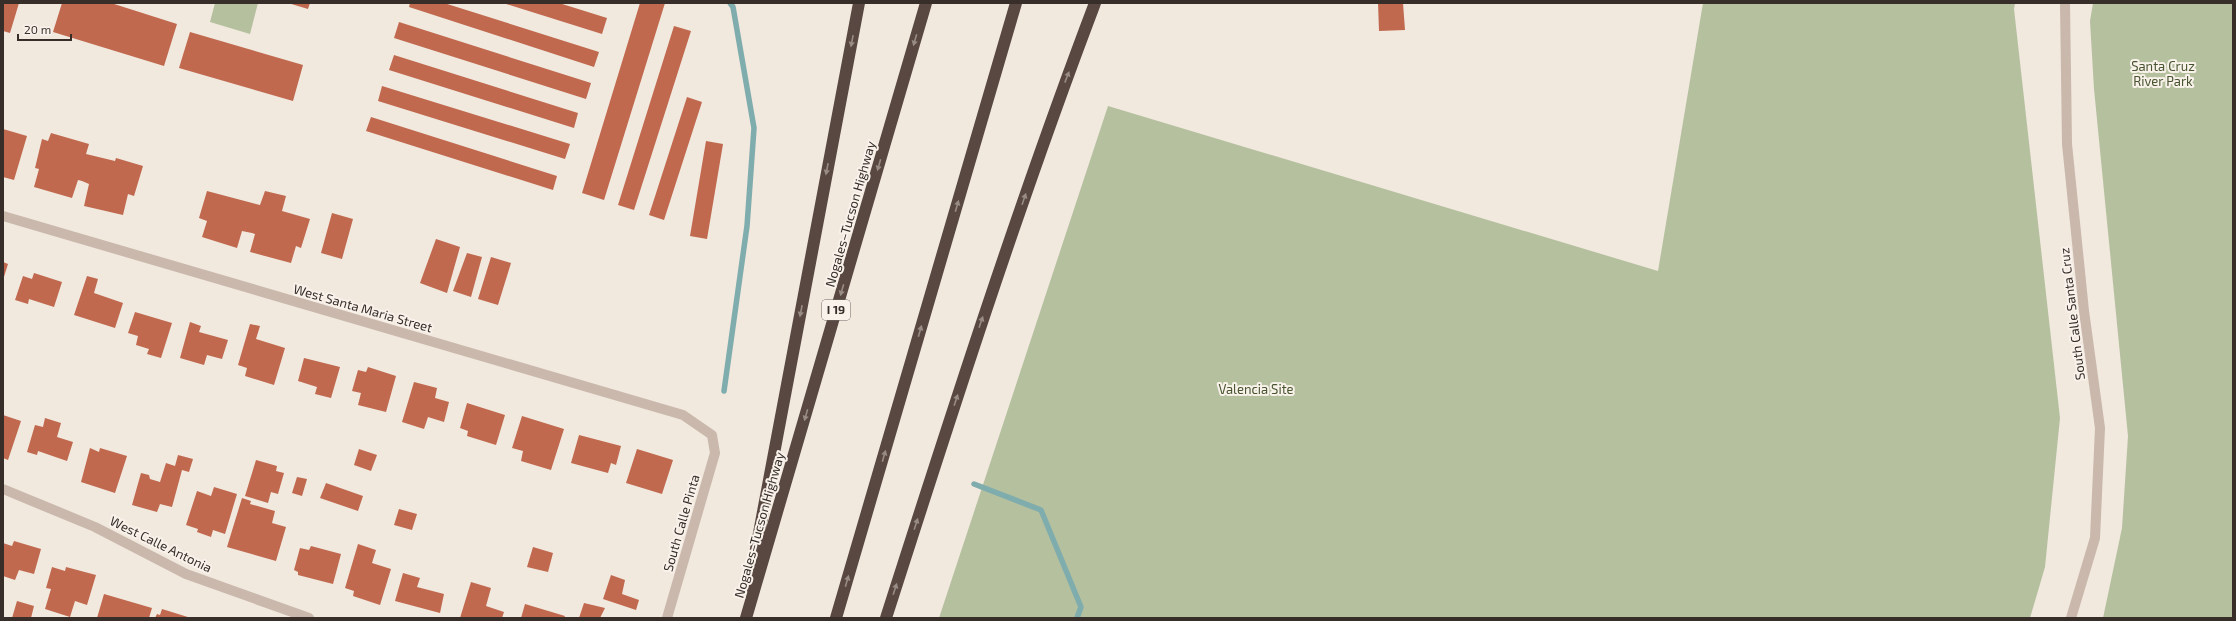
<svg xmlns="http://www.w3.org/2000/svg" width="2236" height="621" viewBox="0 0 2236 621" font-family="'Exo 2',sans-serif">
	<rect width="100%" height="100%" fill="#f1e8de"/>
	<!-- green -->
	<path fill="#b5c09f" d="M 215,3 L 258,3 L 250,34 L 210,22 Z
		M 1703,3 L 2015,3 L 2014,9 L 2060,418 L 2045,567 L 2030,618 L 939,618 L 1108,106 L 1658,271 Z
		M 2093,3 L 2233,3 L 2233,618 L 2103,618 L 2122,528 L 2128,436 L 2094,89 L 2090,21 Z"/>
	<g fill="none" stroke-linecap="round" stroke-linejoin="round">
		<!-- stream -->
		<path stroke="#7facad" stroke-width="5.5" d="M 724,391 L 747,226 L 754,128 L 733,7 L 730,3
			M 974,484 L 1041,510 L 1081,607 L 1077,618"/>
	</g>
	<!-- building -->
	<path fill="#c0694e" d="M 3,3 L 19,3 L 10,33 L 3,31 Z
		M 62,3 L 111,3 L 177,24 L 164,66 L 53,32 Z
		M 288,3 L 310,3 L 308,9 Z
		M 410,3 L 444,3 L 599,52 L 594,67 L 409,7 Z
		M 503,3 L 559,3 L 607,18 L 602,34 Z
		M 640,3 L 665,3 L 604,200 L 582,193 Z
		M 1378,3 L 1403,3 L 1405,30 L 1379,31 Z
		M 399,22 L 591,83 L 586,99 L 394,38 Z
		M 674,26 L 691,31 L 634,210 L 618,205 Z
		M 190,32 L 303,65 L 293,101 L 179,68 Z
		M 394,55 L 578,113 L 574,128 L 389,70 Z
		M 382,86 L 570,144 L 565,159 L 378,101 Z
		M 687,97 L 702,102 L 664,220 L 649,215 Z
		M 371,117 L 557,176 L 553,190 L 366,131 Z
		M 3,129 L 27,136 L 14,180 L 3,177 Z
		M 51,133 L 89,144 L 86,154 L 115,161 L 116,158 L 143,166 L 134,196 L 128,194 L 123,215 L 84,206 L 89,184 L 82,181 L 78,180 L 72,198 L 34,187 L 39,169 L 35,168 L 42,139 L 48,141 Z
		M 706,141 L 723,144 L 707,239 L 690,236 Z
		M 207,191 L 260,205 L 265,191 L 286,196 L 282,211 L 310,219 L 301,248 L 296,246 L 291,263 L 250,252 L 255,234 L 252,233 L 242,231 L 237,248 L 202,237 L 207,221 L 199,218 Z
		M 332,213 L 353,219 L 342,259 L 321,253 Z
		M 436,239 L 460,247 L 447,293 L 420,283 Z
		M 467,253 L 482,257 L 471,297 L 453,291 Z
		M 491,257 L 511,263 L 498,305 L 478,299 Z
		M 3,262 L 8,264 L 3,280 Z
		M 34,273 L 62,282 L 54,307 L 29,299 L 28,304 L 15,300 L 23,276 L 32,279 Z
		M 87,276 L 98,279 L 94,293 L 123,303 L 115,328 L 74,315 Z
		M 135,312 L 172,323 L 161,358 L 147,354 L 149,349 L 136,345 L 138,336 L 128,333 Z
		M 190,322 L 201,326 L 199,332 L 228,340 L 222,359 L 207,355 L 204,365 L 180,358 Z
		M 250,324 L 260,326 L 256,339 L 285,348 L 274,385 L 245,376 L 247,368 L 238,365 Z
		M 304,358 L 340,367 L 331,398 L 315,394 L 317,387 L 298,381 Z
		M 368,367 L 396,376 L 386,412 L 358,405 L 361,393 L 352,391 L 358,370 L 366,372 Z
		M 414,382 L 437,388 L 435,398 L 449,402 L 444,422 L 428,417 L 424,429 L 402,422 Z
		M 467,403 L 505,415 L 496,445 L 467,436 L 468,431 L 460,428 Z
		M 3,415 L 21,421 L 8,460 L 3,458 Z
		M 522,416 L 564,429 L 551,470 L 521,461 L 523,451 L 512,448 Z
		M 45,418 L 61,423 L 57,437 L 73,442 L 67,461 L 38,451 L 37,455 L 27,452 L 35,425 L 43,427 Z
		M 579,435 L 621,446 L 616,465 L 611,463 L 608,473 L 571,463 Z
		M 90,448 L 99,452 L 100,448 L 127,456 L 115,493 L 81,482 Z
		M 359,449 L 377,455 L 371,471 L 354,465 Z
		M 637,449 L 673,460 L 662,494 L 626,483 Z
		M 178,455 L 193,459 L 189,472 L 182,470 L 172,507 L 160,504 L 157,512 L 132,505 L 141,473 L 149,475 L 150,479 L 160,482 L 166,463 L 175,466 Z
		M 256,460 L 277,466 L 276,471 L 284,473 L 278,494 L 271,492 L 268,503 L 245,496 Z
		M 297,477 L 307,479 L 302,496 L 292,493 Z
		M 326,483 L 363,496 L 358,511 L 320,498 Z
		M 214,487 L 237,494 L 225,534 L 213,530 L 211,537 L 197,532 L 198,529 L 186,525 L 197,491 L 211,496 Z
		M 242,498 L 251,501 L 250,504 L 275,511 L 272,523 L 286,527 L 276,561 L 227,547 Z
		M 399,509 L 417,514 L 412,530 L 394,525 Z
		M 14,541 L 41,549 L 34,574 L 19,570 L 15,580 L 3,576 L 3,543 L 12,546 Z
		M 358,544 L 376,550 L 372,563 L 391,569 L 380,605 L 353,596 L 354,591 L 345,588 Z
		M 311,546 L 341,554 L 333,584 L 298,575 L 298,572 L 294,570 L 300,548 L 309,550 Z
		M 533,547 L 553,553 L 548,572 L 527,567 Z
		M 52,567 L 65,571 L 66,567 L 96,575 L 87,605 L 75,601 L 70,617 L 45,609 L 51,589 L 46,588 Z
		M 403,573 L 420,578 L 417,587 L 444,594 L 440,613 L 395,601 Z
		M 611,575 L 625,580 L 622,594 L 639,600 L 636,610 L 603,599 Z
		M 471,582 L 491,588 L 486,606 L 504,612 L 502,618 L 460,618 Z
		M 104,594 L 152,608 L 149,618 L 97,618 Z
		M 17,601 L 34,606 L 31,618 L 12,618 Z
		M 584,603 L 605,608 L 600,618 L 579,618 Z
		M 525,604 L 565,616 L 564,618 L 521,618 Z
		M 162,609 L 191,618 L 155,618 L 157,614 L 160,615 Z"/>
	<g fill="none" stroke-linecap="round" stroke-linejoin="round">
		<!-- minor -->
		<path stroke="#c9b8ab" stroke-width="10" d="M 3,216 L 683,415 L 712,435 L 715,453 L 667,618
			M 3,489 L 95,527 L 186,574 L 309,618"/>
		<!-- tertiary -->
		<path stroke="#c9b8ab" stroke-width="10" d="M 2065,3 L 2067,144 L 2084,311 L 2100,428 L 2095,538 L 2071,618"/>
		<!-- motorway -->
		<path stroke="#584841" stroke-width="12" d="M 749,586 L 859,3
			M 746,618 L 926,3
			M 836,618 L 1016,3
			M 886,618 C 952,412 1018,206 1095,3"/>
	</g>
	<!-- one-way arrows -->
	<defs><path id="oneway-solid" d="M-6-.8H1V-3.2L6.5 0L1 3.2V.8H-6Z"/></defs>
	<g fill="#988c85">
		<use href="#oneway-solid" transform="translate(915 40) rotate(106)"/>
		<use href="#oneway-solid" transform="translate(852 41) rotate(101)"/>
		<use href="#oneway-solid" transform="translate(1067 77) rotate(-69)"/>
		<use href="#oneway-solid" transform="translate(879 165) rotate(106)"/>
		<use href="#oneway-solid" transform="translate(827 169) rotate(101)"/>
		<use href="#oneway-solid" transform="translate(1024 199) rotate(-71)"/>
		<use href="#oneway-solid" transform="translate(957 206) rotate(-74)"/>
		<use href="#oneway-solid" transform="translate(842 290) rotate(106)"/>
		<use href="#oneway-solid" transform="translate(801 311) rotate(101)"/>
		<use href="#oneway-solid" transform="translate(981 322) rotate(-71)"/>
		<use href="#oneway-solid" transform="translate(920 331) rotate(-74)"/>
		<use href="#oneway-solid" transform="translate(956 400) rotate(-72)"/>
		<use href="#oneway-solid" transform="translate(806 415) rotate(106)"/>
		<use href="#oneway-solid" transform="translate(884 456) rotate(-74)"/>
		<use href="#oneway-solid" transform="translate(916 524) rotate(-72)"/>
		<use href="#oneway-solid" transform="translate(847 581) rotate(-74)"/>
		<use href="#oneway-solid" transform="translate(895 589) rotate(-72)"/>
	</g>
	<g text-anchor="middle" stroke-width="4" stroke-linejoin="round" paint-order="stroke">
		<!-- shield labels -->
		<rect fill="#f9f2eb" stroke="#716964" stroke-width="1" x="822" y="300" width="28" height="20" rx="3"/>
		<g font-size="12" font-weight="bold" fill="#372e2a">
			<text x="836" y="314">I 19</text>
		</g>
		<!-- park labels -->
		<g font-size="13" fill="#47542f" stroke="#f9f2eb">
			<text x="2163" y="71">Santa Cruz<tspan x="2163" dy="15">River Park</tspan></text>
			<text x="1256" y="394">Valencia Site</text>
		</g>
		<!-- street labels -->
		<g font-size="13" fill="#372e2a" stroke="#f9f2eb">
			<text transform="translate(850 214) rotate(-74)" y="5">Nogales–Tucson Highway</text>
			<text transform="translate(363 308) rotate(16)" y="5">West Santa Maria Street</text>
			<text transform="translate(2072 314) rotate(-97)" y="5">South Calle Santa Cruz</text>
			<text transform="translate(681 523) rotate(-74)" y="5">South Calle Pinta</text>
			<text transform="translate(759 525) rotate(-74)" y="5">Nogales–Tucson Highway</text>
			<text transform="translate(161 544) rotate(26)" y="5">West Calle Antonia</text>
		</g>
	</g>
	<!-- border -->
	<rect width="2236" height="621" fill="none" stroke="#372e2a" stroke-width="8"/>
	<!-- scale -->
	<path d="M18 34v6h53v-6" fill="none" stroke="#372e2a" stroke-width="2"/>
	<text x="24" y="34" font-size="12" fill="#372e2a" stroke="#f9f2eb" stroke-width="3" paint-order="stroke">20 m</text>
</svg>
